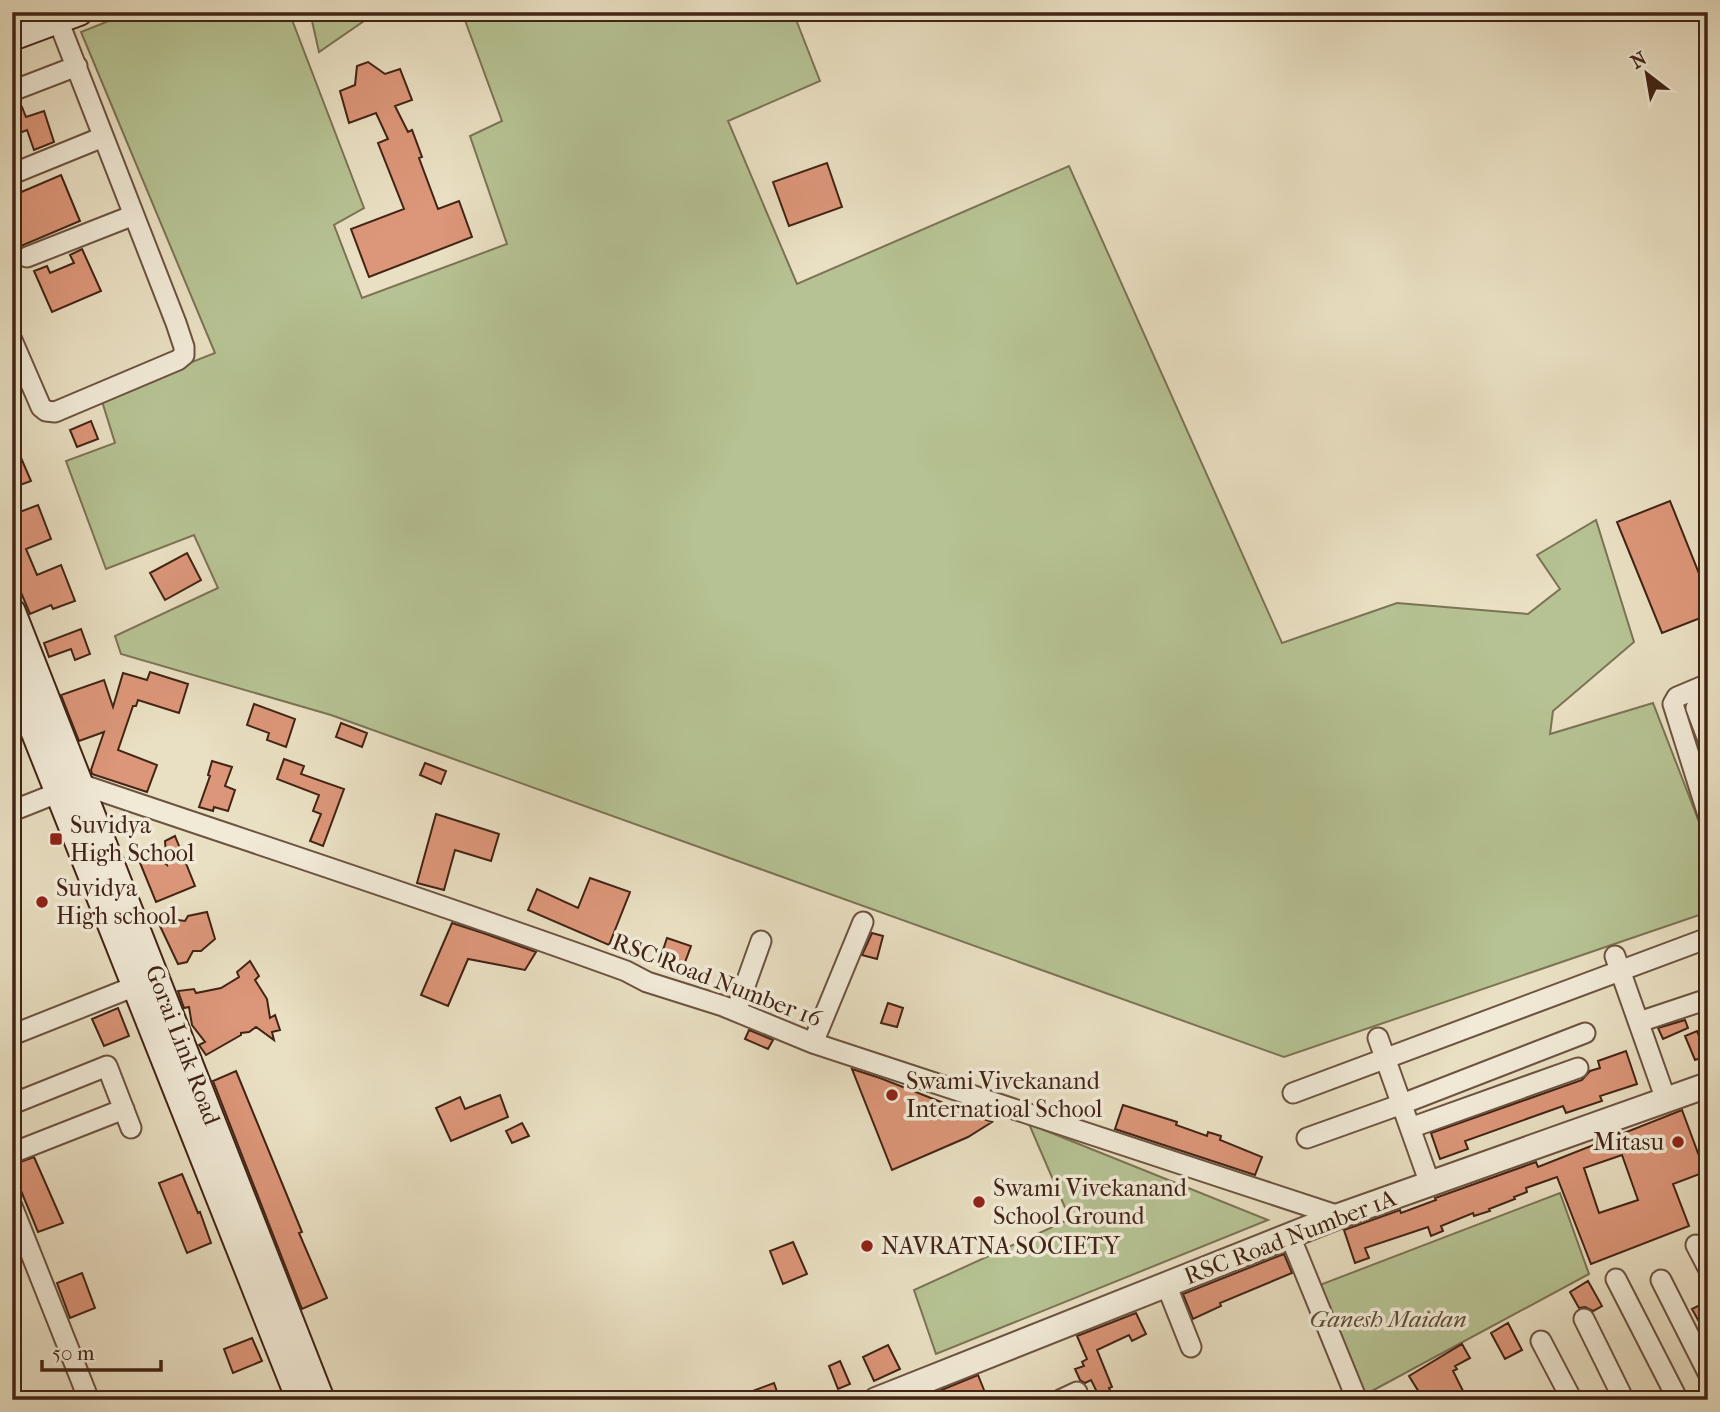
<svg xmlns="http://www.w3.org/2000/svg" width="1720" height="1412" viewBox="0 0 1720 1412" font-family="'IM FELL French Canon',serif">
	<rect width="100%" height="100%" fill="#e9dfc2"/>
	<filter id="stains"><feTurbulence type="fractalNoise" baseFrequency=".00286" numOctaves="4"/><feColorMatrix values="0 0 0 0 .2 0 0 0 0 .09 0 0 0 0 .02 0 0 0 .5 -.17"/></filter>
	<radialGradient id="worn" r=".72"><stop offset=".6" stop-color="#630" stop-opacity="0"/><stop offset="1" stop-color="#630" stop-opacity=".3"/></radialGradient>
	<!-- green -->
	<path fill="#b6c293" stroke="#7c7354" stroke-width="2" d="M 131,12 L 289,12 L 364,208 L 334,225 L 362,298 L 507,244 L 470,136 L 502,121 L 462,12 L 793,12 L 820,81 L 728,121 L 797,284 L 1069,166 L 1282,643 L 1397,603 L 1528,614 L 1560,589 L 1537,555 L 1596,520 L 1634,642 L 1553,711 L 1550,734 L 1653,703 L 1708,845 L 1708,912 L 1284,1057 L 331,715 L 121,654 L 115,636 L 218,588 L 194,535 L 106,569 L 66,461 L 115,443 L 101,398 L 215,353 L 81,32 Z
		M 310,12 L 377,12 L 319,52 Z
		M 1029,1124 L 1268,1220 L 936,1354 L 914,1290 L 1070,1219 Z
		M 1560,1193 L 1589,1274 L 1357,1399 L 1312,1288 Z"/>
	<!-- building -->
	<path fill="#dc9679" stroke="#422415" stroke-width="2" fill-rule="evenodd" d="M 368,62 L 385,74 L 400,69 L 412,100 L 395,106 L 408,132 L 412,130 L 422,157 L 419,158 L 438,209 L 459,201 L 472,237 L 369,277 L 351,229 L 404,209 L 378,143 L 388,139 L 376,113 L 349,123 L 340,91 L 355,85 L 357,66 Z
		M 22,107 L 26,117 L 44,111 L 54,142 L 34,150 L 27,130 L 12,136 L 12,111 Z
		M 827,163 L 842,207 L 789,226 L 773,182 Z
		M 61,175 L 80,221 L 21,246 L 12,225 L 12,196 Z
		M 82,249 L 101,291 L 52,312 L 34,271 L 47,266 L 50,273 L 74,263 L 70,255 Z
		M 91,421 L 98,439 L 77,447 L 70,430 Z
		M 12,437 L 31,481 L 12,488 Z
		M 1670,501 L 1708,596 L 1708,615 L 1662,633 L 1617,522 Z
		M 38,505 L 51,539 L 26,549 L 37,575 L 61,565 L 75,601 L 53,609 L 51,605 L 30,614 L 12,571 L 12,515 Z
		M 187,553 L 201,580 L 165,600 L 150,573 Z
		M 81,629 L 90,654 L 75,660 L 71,649 L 49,657 L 44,643 Z
		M 150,672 L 188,684 L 179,713 L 138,700 L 136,706 L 133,706 L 118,750 L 157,765 L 147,792 L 92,774 L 91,770 L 104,732 L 79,741 L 61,695 L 104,680 L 113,707 L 123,673 L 147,680 Z
		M 254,704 L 295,719 L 286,747 L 267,740 L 269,733 L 247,725 Z
		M 341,723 L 367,733 L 362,747 L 336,737 Z
		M 284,759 L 304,766 L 301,774 L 344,789 L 323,846 L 310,841 L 321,814 L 313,811 L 319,795 L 277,779 Z
		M 212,761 L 232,767 L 225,786 L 235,790 L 228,811 L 214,807 L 213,811 L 199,807 L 210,776 L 208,775 Z
		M 425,763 L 446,771 L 441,784 L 420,775 Z
		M 436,814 L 499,834 L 491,861 L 455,850 L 444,890 L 417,883 Z
		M 175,836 L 195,886 L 156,902 L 136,853 L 147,848 L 167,865 L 165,841 Z
		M 590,878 L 630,892 L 609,945 L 528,910 L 537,889 L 578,908 Z
		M 207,912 L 215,939 L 201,951 L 193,951 L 187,962 L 178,964 L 160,926 L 178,920 L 185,921 L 188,916 Z
		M 452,923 L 486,934 L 536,952 L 525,970 L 468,959 L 448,1006 L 421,995 Z
		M 872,933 L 883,936 L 877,959 L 862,955 Z
		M 667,938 L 691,946 L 681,973 L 658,965 Z
		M 250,961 L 259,976 L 255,980 L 267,999 L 270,1018 L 275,1015 L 280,1030 L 272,1032 L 274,1040 L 256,1027 L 249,1032 L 241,1033 L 241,1035 L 206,1055 L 199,1045 L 205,1042 L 192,1025 L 189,1007 L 184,1008 L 178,991 L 194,989 L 196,993 L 221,988 L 239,977 L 237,972 Z
		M 888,1003 L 903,1008 L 897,1027 L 881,1023 Z
		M 118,1008 L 129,1036 L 104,1046 L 92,1019 Z
		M 1685,1020 L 1688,1028 L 1663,1039 L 1658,1028 Z
		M 749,1030 L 773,1040 L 768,1049 L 745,1039 Z
		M 1697,1031 L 1707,1056 L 1695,1060 L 1685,1036 Z
		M 1626,1051 L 1637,1084 L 1600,1096 L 1602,1101 L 1566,1113 L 1563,1106 L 1465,1141 L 1468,1149 L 1440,1159 L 1431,1133 L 1582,1080 L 1590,1071 L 1600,1068 L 1598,1061 Z
		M 852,1069 L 880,1078 L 992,1122 L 968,1137 L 892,1170 Z
		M 236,1071 L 302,1232 L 299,1233 L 327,1298 L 302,1309 L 213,1081 Z
		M 500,1095 L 508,1117 L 451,1141 L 436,1108 L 460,1097 L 465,1109 Z
		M 1123,1105 L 1177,1122 L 1176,1125 L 1207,1136 L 1208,1132 L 1221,1136 L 1220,1140 L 1262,1157 L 1255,1175 L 1115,1129 Z
		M 1682,1110 L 1705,1172 L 1673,1184 L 1689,1226 L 1591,1264 L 1557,1177 L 1526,1188 L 1527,1192 L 1514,1197 L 1515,1199 L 1489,1209 L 1490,1211 L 1474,1216 L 1473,1213 L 1441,1226 L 1443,1231 L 1431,1236 L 1428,1227 L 1365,1248 L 1369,1258 L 1355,1263 L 1344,1230 L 1400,1210 L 1401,1213 L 1436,1200 L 1435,1198 L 1536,1162 L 1538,1167 ZM 1622,1155 L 1638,1200 L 1599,1213 L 1584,1168 Z
		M 522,1123 L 529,1136 L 512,1143 L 506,1131 Z
		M 34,1157 L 63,1223 L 38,1232 L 12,1169 L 12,1165 Z
		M 182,1174 L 198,1213 L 200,1212 L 211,1243 L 187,1253 L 159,1183 Z
		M 793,1242 L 807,1274 L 783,1284 L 770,1251 Z
		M 1284,1254 L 1292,1273 L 1220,1303 L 1221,1306 L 1193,1319 L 1183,1294 Z
		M 82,1273 L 95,1308 L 70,1318 L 57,1283 Z
		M 1588,1281 L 1602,1306 L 1593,1311 L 1585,1307 L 1579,1308 L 1570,1292 Z
		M 1708,1301 L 1708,1338 L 1692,1309 Z
		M 1136,1313 L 1146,1334 L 1132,1341 L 1129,1335 L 1097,1350 L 1112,1387 L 1109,1388 L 1115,1400 L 1101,1400 L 1091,1380 L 1085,1383 L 1080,1380 L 1075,1369 L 1084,1366 L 1082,1362 L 1087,1359 L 1077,1336 Z
		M 1508,1323 L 1522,1350 L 1505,1359 L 1491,1333 Z
		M 252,1338 L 262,1361 L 233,1373 L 224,1349 Z
		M 1462,1344 L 1470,1358 L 1455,1366 L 1457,1369 L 1453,1371 L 1465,1395 L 1457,1400 L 1424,1400 L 1409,1376 Z
		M 888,1345 L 900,1369 L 874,1381 L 863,1357 Z
		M 840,1361 L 850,1384 L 838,1389 L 829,1366 Z
		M 978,1375 L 988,1400 L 917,1400 Z
		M 774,1383 L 780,1400 L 734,1400 L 734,1398 Z"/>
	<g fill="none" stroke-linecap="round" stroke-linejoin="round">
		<!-- minor casing -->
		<g stroke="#6c5340" stroke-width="23">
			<path id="minor" d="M 12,91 L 77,66
				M 12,174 L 103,137
				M 27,257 L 134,215
				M 12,340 L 41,407 L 46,411 L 55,412 L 178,360 L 184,355 L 184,347 L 176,323 L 58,20
				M 1708,684 L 1677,697 L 1673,704 L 1708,815
				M 1708,698 L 1699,701 L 1696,708 L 1708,740
				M 12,811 L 80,784 C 262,846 445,905 626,971 L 647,982 L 723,1006 L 813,1043 L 1339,1216
				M 1615,956 L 1666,1100
				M 736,1011 L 761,941
				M 1639,1022 L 1708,999
				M 12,1035 L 148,981
				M 1378,1038 L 1430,1184
				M 813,1043 L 863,922
				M 1293,1093 L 1708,938
				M 12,1104 L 107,1066 L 131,1128
				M 1410,1128 L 1578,1068
				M 1307,1138 L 1402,1104 L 1585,1033
				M 12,1153 L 124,1109
				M 12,1206 L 89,1400
				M 1290,1236 L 1357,1400
				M 1696,1245 L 1708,1268
				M 1616,1279 L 1678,1400
				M 1661,1280 L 1708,1373
				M 1166,1284 L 1191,1347
				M 1584,1319 L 1624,1400
				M 1541,1341 L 1572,1400
				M 1060,1400 L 1077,1392"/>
		</g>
		<!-- tertiary casing -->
		<g stroke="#6c5340" stroke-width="28">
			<path id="tertiary" d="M 876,1400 L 1339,1216 L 1708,1085"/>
		</g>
		<!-- secondary casing -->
		<g stroke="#422415" stroke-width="30">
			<path id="secondary" d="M 12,37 L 79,12
				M 12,612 L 321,1400
				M 12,675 L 300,1400"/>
		</g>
		<!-- minor -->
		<use href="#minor" stroke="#f1ead7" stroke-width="19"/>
		<!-- tertiary -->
		<use href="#tertiary" stroke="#f1ead7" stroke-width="24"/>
		<!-- secondary -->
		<use href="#secondary" stroke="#f1ead7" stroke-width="26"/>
	</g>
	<!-- markers -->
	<g fill="#8f2418" stroke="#f1ead7" stroke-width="2.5">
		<rect x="49" y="832" width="14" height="14" rx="3.5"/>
		<circle cx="42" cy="902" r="7"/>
		<circle cx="892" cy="1095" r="7"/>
		<circle cx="1678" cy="1142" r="7"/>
		<circle cx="979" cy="1202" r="7"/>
		<circle cx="867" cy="1246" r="7"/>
	</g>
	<g text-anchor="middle" stroke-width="7" stroke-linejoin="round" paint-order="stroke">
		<!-- poi labels -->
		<g font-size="24" fill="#422415" stroke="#f1ead7" text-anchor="start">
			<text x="70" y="833">Suvidya<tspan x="70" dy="28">High School</tspan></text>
			<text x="56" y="896">Suvidya<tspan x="56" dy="28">High school</tspan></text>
			<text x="906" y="1089">Swami Vivekanand<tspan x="906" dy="28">Internatioal School</tspan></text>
			<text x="1664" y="1150" text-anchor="end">Mitasu</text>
			<text x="993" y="1196">Swami Vivekanand<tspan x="993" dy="28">School Ground</tspan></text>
			<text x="881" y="1254">NAVRATNA SOCIETY</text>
		</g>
		<!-- street labels -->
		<g font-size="24" fill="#422415" stroke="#f1ead7">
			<text transform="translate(717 980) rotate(21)" y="8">RSC Road Number 16</text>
			<text transform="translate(183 1045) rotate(69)" y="8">Gorai Link Road</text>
			<text transform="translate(1290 1237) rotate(-21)" y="8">RSC Road Number 1A</text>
		</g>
		<!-- park labels -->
		<g font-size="24" font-style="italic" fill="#5f4c34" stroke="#f1ead7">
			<text x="1388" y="1327">Ganesh Maidan</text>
		</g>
	</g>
	<!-- margin -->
	<rect width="1720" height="1412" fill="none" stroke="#e9dfc2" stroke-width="42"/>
	<rect x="14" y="14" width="1692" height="1384" fill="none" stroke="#422415" stroke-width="3.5"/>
	<rect x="21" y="21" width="1678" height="1370" fill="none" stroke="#422415" stroke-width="2"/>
	<!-- north arrow -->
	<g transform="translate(1647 74) rotate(329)" stroke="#f1ead7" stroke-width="5" paint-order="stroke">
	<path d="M0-5L12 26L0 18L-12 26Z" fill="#422415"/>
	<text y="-10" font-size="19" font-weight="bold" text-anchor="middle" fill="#422415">N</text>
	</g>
	<!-- scale -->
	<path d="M42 1360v10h119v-10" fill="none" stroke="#422415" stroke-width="3.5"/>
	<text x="52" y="1360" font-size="21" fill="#422415" stroke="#f1ead7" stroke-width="5" paint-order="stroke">50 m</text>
	<rect width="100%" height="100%" filter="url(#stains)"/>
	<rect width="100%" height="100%" fill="url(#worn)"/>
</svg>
